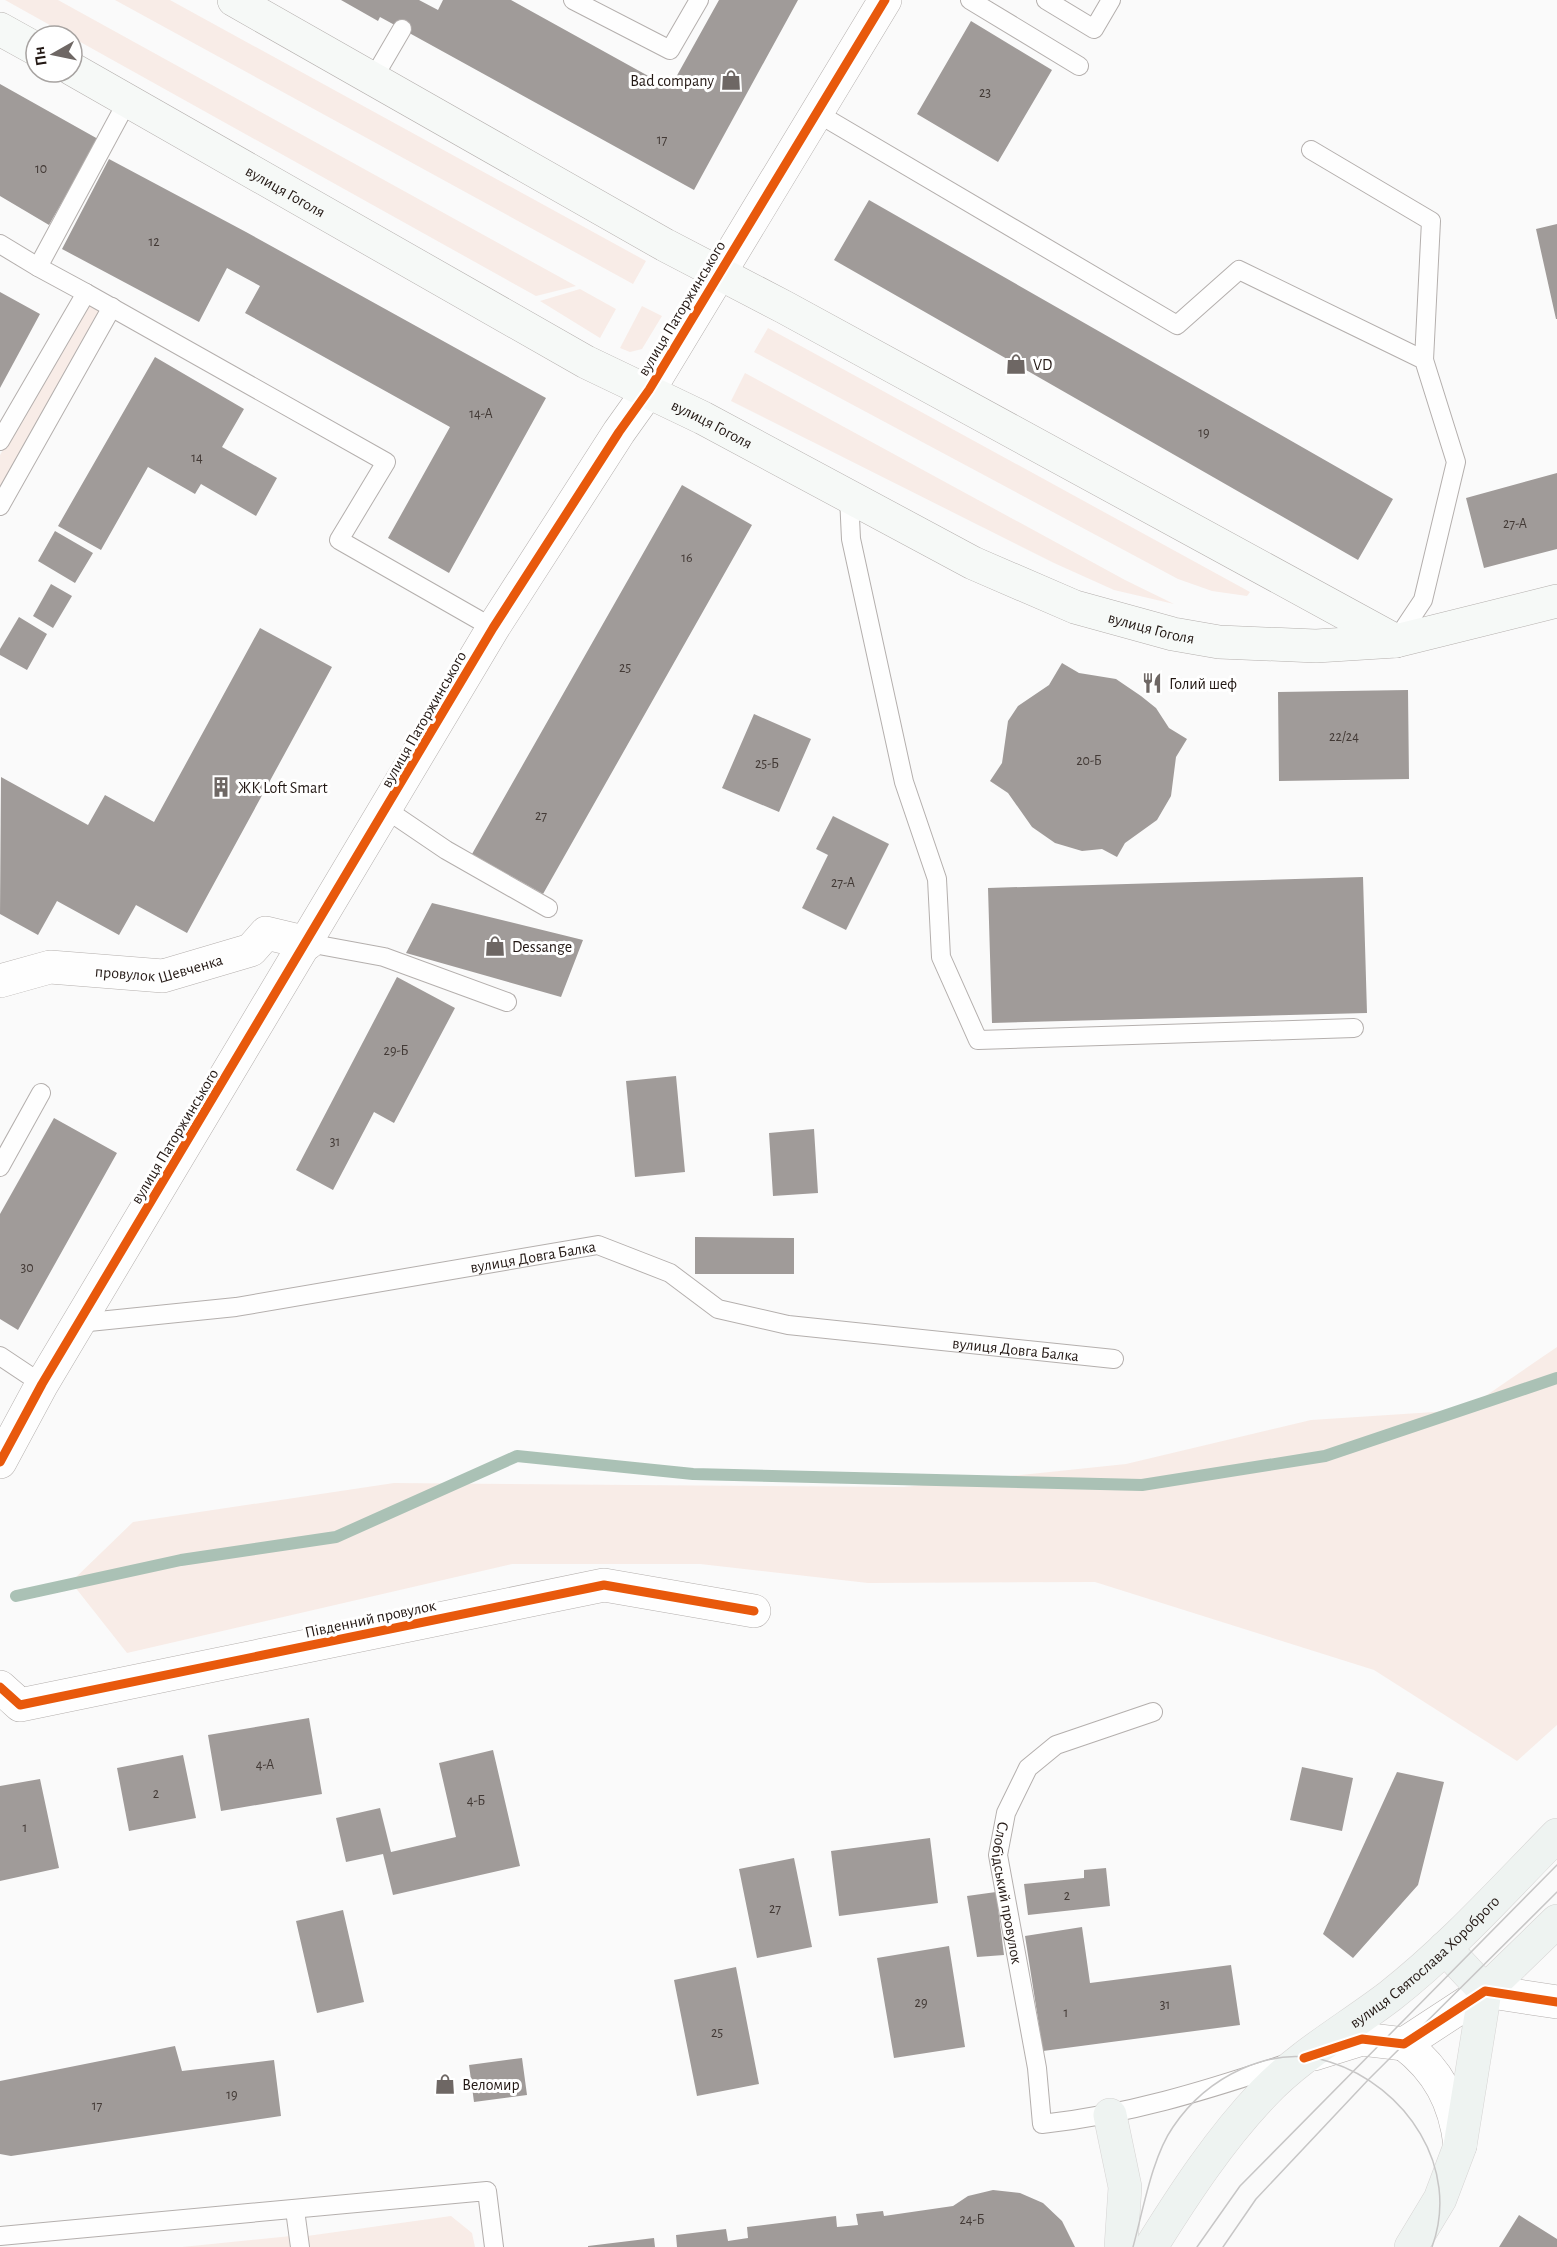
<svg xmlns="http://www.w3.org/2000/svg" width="1557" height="2247" viewBox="0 0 1557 2247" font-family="'Alegreya Sans',sans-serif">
	<rect width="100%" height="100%" fill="#fafafa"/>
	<!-- green -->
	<path fill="#f8ece7" d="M 5,0 L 58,0 L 576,286 L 536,296 Z
		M 115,0 L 170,0 L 646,261 L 633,284 Z
		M 580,289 L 616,309 L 600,338 L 540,301 Z
		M 87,303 L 102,311 L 0,493 L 0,455 Z
		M 642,306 L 662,316 L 642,349 L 630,352 L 620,348 Z
		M 768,328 L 1250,592 L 1247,596 L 1212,591 L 1178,579 L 754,352 Z
		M 745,373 L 1125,580 L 1174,604 L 1114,590 L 1054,563 L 731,401 Z
		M 1557,1347 L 1557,1725 L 1517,1761 L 1374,1670 L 1095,1582 L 868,1583 L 700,1564 L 512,1564 L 127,1653 L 71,1582 L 133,1522 L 394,1483 L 904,1487 L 1126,1464 L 1311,1420 L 1465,1410 Z
		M 451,2216 L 472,2233 L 475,2247 L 308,2247 L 307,2236 Z
		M 291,2236 L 292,2247 L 182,2247 Z"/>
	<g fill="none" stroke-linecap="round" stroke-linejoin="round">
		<!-- stream -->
		<path stroke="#aac1b5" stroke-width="12" d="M 16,1596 L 181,1560 L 336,1537 L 517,1456 L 693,1474 L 1142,1485 L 1325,1456 L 1557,1378"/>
	</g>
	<!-- building -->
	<path fill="#a09b99" d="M 341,0 L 419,0 L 438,10 L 443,0 L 511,0 L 670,88 L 719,0 L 798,0 L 694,190 L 402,29 L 380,17 L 378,21 Z
		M 971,21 L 1052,70 L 998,162 L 917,114 Z
		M 0,84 L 98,139 L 49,225 L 0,196 Z
		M 109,159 L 246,232 L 546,398 L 449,573 L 388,538 L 450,427 L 245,313 L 260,286 L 227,268 L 199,322 L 62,249 Z
		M 869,200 L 1393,499 L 1358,560 L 834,260 Z
		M 1557,224 L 1557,319 L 1556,319 L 1536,229 Z
		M 0,292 L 40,314 L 0,388 Z
		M 155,357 L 244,409 L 222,447 L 277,478 L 256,516 L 201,484 L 195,494 L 148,467 L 101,550 L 58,526 Z
		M 1557,473 L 1557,549 L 1484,568 L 1466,498 Z
		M 682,485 L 752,525 L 543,894 L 472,854 Z
		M 55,531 L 93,553 L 75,583 L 38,561 Z
		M 51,584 L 72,596 L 53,628 L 33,616 Z
		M 19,617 L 47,634 L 27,670 L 0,655 L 0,649 Z
		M 260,628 L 332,667 L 187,933 L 136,905 L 119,935 L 57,901 L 38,935 L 0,914 L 1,777 L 88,825 L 105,795 L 154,822 Z
		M 1062,663 L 1079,673 L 1116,679 L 1141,696 L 1156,708 L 1169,728 L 1187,739 L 1176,757 L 1171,796 L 1157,820 L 1125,843 L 1117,857 L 1102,849 L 1082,851 L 1055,843 L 1032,827 L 1008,793 L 990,781 L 1002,763 L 1008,721 L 1018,706 L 1049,685 Z
		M 1408,690 L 1409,779 L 1279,781 L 1278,692 Z
		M 754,714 L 811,739 L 779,812 L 722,788 Z
		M 833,816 L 889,844 L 846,930 L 802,908 L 828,855 L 816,849 Z
		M 1363,877 L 1367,1013 L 992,1023 L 988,888 Z
		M 432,903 L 583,940 L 561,997 L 406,953 Z
		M 397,977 L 455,1008 L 394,1123 L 374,1112 L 333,1190 L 296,1170 Z
		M 676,1076 L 685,1172 L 635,1177 L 626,1081 Z
		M 54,1118 L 117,1153 L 18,1330 L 0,1319 L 0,1214 Z
		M 814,1129 L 818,1193 L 773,1196 L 769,1133 Z
		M 695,1237 L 794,1238 L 794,1274 L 695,1274 Z
		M 309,1718 L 322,1794 L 221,1811 L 208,1735 Z
		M 493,1750 L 520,1866 L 393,1895 L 383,1854 L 346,1862 L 336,1818 L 380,1808 L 391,1852 L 456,1837 L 439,1763 Z
		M 183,1755 L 196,1818 L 129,1831 L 117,1768 Z
		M 1302,1767 L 1353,1778 L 1342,1831 L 1290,1820 Z
		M 1397,1772 L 1444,1782 L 1418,1885 L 1353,1958 L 1323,1934 Z
		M 40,1779 L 59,1868 L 0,1881 L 0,1786 Z
		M 930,1838 L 938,1903 L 839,1916 L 831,1851 Z
		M 794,1858 L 812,1947 L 757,1958 L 739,1869 Z
		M 1106,1868 L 1110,1906 L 1028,1915 L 1024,1884 L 1084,1878 L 1084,1870 Z
		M 996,1892 L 1004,1955 L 977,1957 L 967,1896 Z
		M 343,1910 L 364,2002 L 317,2013 L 296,1921 Z
		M 1082,1927 L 1090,1983 L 1231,1965 L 1240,2025 L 1043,2051 L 1025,1936 Z
		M 949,1946 L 965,2047 L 894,2058 L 877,1958 Z
		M 736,1967 L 759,2084 L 697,2096 L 674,1980 Z
		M 175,2046 L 182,2071 L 274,2060 L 281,2116 L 11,2156 L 0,2154 L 0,2081 Z
		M 522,2058 L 527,2095 L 474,2102 L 469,2065 Z
		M 993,2190 L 1020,2193 L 1043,2203 L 1062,2221 L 1075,2247 L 677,2247 L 676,2235 L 726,2229 L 728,2241 L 748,2238 L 747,2227 L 836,2216 L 837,2227 L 858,2225 L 856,2214 L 883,2211 L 884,2216 L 953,2206 L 968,2196 Z
		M 1519,2215 L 1557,2239 L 1557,2247 L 1499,2247 Z
		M 654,2238 L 655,2247 L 588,2247 L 588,2246 Z"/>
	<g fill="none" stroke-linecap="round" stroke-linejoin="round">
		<!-- service casing -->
		<g stroke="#b4afad" stroke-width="20">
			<g id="service">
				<path d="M 573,0 L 670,50 L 699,0"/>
				<path d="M 970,0 L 1079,66"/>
				<path d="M 1046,0 L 1094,29 L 1111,0"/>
				<path d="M 374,77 L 402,29"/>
				<path d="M 817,113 L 1177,325 L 1239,270 L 1424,360 L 1456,462 L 1423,600 L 1397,639"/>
				<path d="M 1311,150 L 1431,221 L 1424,360"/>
				<path d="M 0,244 L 38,267"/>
				<path d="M 86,293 L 386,462 L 339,540 L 493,628"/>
				<path d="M 0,441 L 86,293 L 38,267 L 128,100"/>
				<path d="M 849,497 L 851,539 L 904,782 L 937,879 L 941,957 L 978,1040 L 1354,1028"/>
				<path d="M 0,506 L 112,307"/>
				<path d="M 387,810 L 446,850 L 548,908"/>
				<path d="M 308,943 L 384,957 L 507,1002"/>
				<path d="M 0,1167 L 41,1093"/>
				<path id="s1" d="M 79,1323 L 236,1307 L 598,1245 L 670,1273 L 718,1309 L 788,1325 L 1114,1359"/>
				<path d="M 0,1356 L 42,1384"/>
				<path id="s2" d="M 1153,1712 L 1056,1745 L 1028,1768 L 1006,1813 L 998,1855 L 1037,2068 L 1042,2124 C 1126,2115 1205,2091 1285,2064"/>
				<path d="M 295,2210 L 300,2247"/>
				<path d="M 0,2236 L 487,2191 L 494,2247"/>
			</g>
		</g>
		<!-- minor casing -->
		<g stroke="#b4afad" stroke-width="34">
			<g id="minor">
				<path id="s3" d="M 0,981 L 50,967 L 163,976 L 251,950 L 266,933 L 308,943"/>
				<path d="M 0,1687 L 20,1705 L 604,1585 L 754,1611"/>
				<path d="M 1404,2044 C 1438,2070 1455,2102 1460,2145"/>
				<path d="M 1314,2054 L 1362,2039 L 1404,2044 L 1485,1991 L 1557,2002"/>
			</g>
		</g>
		<!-- tertiary casing -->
		<g stroke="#b4afad" stroke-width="34">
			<path id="tertiary" d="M 0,1462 L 42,1384 L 493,628 L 619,432 L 649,390 L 885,0"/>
		</g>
		<!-- secondary casing -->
		<g stroke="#b4afad" stroke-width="34">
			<g id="secondary">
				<path d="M 234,0 L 665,245 L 784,307 L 1396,641"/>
				<path d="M 0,29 L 36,49"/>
				<path id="s4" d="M 72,69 L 586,362 L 703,418 L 973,563 L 1075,607 L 1173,634 L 1219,642 L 1316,646 L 1396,641 L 1557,601"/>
			</g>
		</g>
		<!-- primary casing -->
		<g stroke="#d6d4d3" stroke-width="34">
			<g id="primary">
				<path d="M 1445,1948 L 1485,1991"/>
				<path d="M 1110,2115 L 1125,2187 L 1121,2247"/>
				<path id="s5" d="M 1151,2247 C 1184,2194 1220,2139 1264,2093 C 1300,2055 1348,2028 1390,1996 C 1451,1948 1503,1890 1557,1835"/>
				<path d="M 1411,2247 L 1440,2199 L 1460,2146 L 1485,1991 L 1557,1921"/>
			</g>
		</g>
		<!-- service -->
		<use href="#service" stroke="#fefefe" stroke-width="18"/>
		<!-- minor -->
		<use href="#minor" stroke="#fefefe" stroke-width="33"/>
		<!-- tertiary -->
		<use href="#tertiary" stroke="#fefefe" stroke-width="33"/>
		<!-- secondary -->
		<use href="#secondary" stroke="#f6f9f7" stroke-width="33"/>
		<!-- primary -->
		<use href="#primary" stroke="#eef3f1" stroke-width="33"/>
		<!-- tram -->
		<path stroke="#c7c6c6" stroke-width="1.5" d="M 1133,2247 C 1143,2211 1152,2157 1173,2127 C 1206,2078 1270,2043 1330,2062 C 1406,2086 1461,2168 1432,2247
			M 1197,2247 L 1240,2186 L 1557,1865
			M 1223,2247 L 1256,2199 L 1368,2080 L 1557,1892"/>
		<!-- cycleway casing -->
		<g stroke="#fff" stroke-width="13">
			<path id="cycleway" d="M 0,1462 L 42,1384 L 493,628 L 619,432 L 649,390 L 885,0
				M 0,1687 L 20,1705 L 604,1585 L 754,1611
				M 1304,2058 L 1362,2039 L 1404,2044 L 1485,1991 L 1557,2002"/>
		</g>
		<!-- cycleway -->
		<use href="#cycleway" stroke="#e8590c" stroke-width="9"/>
	</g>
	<!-- icons -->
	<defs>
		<g id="shop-bare" transform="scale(1.62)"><path d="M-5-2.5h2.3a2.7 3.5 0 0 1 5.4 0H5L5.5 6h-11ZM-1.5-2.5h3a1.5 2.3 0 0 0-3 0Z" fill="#6e6764" stroke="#fff" stroke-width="2.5" paint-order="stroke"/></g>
		<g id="restaurant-bare" transform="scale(1.62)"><path d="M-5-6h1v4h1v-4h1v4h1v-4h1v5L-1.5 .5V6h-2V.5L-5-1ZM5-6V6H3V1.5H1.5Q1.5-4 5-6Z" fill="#6e6764" stroke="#fff" stroke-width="2.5" paint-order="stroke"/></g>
		<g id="building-bare" transform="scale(1.62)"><path d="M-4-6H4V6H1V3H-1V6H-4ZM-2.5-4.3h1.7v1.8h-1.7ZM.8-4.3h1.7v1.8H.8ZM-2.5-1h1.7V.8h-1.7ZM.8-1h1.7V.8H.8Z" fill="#6e6764" stroke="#fff" stroke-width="2.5" paint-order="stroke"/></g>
	</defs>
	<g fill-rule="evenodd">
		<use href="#shop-bare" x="731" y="80"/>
		<use href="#shop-bare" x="1016" y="364"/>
		<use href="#restaurant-bare" x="1152" y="683"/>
		<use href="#building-bare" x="221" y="787"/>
		<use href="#shop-bare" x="495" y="946"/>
		<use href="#shop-bare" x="445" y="2084"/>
	</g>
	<g text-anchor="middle" stroke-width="6" stroke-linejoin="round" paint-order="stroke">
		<!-- number labels -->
		<g font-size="14" fill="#423935">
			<text x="985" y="97">23</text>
			<text x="662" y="144">17</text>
			<text x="41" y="173">10</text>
			<text x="154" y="246">12</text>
			<text x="481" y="418">14-А</text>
			<text x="1204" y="437">19</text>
			<text x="197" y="462">14</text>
			<text x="1515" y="528">27-А</text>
			<text x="687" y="562">16</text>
			<text x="625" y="672">25</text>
			<text x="1344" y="741">22/24</text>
			<text x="1089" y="765">20-Б</text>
			<text x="767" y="768">25-Б</text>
			<text x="541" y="820">27</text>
			<text x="843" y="887">27-А</text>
			<text x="396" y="1055">29-Б</text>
			<text x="335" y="1146">31</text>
			<text x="27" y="1272">30</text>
			<text x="265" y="1769">4-А</text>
			<text x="156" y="1798">2</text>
			<text x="476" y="1805">4-Б</text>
			<text x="25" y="1832">1</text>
			<text x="1067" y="1900">2</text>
			<text x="775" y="1913">27</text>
			<text x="921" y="2007">29</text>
			<text x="1165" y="2009">31</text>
			<text x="1066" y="2017">1</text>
			<text x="717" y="2037">25</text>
			<text x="232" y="2099">19</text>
			<text x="97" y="2110">17</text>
			<text x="972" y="2224">24-Б</text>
		</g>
		<!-- poi labels -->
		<g font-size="16" fill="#231814" stroke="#fff" text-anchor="start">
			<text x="714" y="86" text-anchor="end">Bad company</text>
			<text x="1033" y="370">VD</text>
			<text x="1169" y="689">Голий шеф</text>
			<text x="238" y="793">ЖК Loft Smart</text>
			<text x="512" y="952">Dessange</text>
			<text x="462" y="2090">Веломир</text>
		</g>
		<!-- street labels -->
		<g font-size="16" fill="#231814" stroke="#fff">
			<text dy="6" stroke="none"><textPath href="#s4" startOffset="246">вулиця Гоголя</textPath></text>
			<text transform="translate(681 308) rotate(-59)" y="6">вулиця Паторжинського</text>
			<text dy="6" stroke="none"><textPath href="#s4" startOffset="732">вулиця Гоголя</textPath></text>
			<text dy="6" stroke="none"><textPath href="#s4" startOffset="1218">вулиця Гоголя</textPath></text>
			<text transform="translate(423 719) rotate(-60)" y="6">вулиця Паторжинського</text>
			<text dy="6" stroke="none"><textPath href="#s3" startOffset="162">провулок Шевченка</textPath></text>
			<text transform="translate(174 1136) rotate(-59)" y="6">вулиця Паторжинського</text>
			<text dy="6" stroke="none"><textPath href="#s1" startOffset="459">вулиця Довга Балка</textPath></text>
			<text dy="6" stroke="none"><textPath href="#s1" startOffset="963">вулиця Довга Балка</textPath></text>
			<text transform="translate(370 1618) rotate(-12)" y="6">Південний провулок</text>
			<text dy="6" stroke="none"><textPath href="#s2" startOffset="270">Слобідський провулок</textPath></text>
			<text dy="6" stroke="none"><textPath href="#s5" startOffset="399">вулиця Святослава Хороброго</textPath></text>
		</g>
	</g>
	<!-- north arrow -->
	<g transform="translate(54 54) rotate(261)"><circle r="28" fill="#ffffff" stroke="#a7a3a1" stroke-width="1.5"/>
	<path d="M0-4.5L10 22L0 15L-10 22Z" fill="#6e6764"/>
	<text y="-9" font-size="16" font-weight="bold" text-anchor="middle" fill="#231814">Пн</text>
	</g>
</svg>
